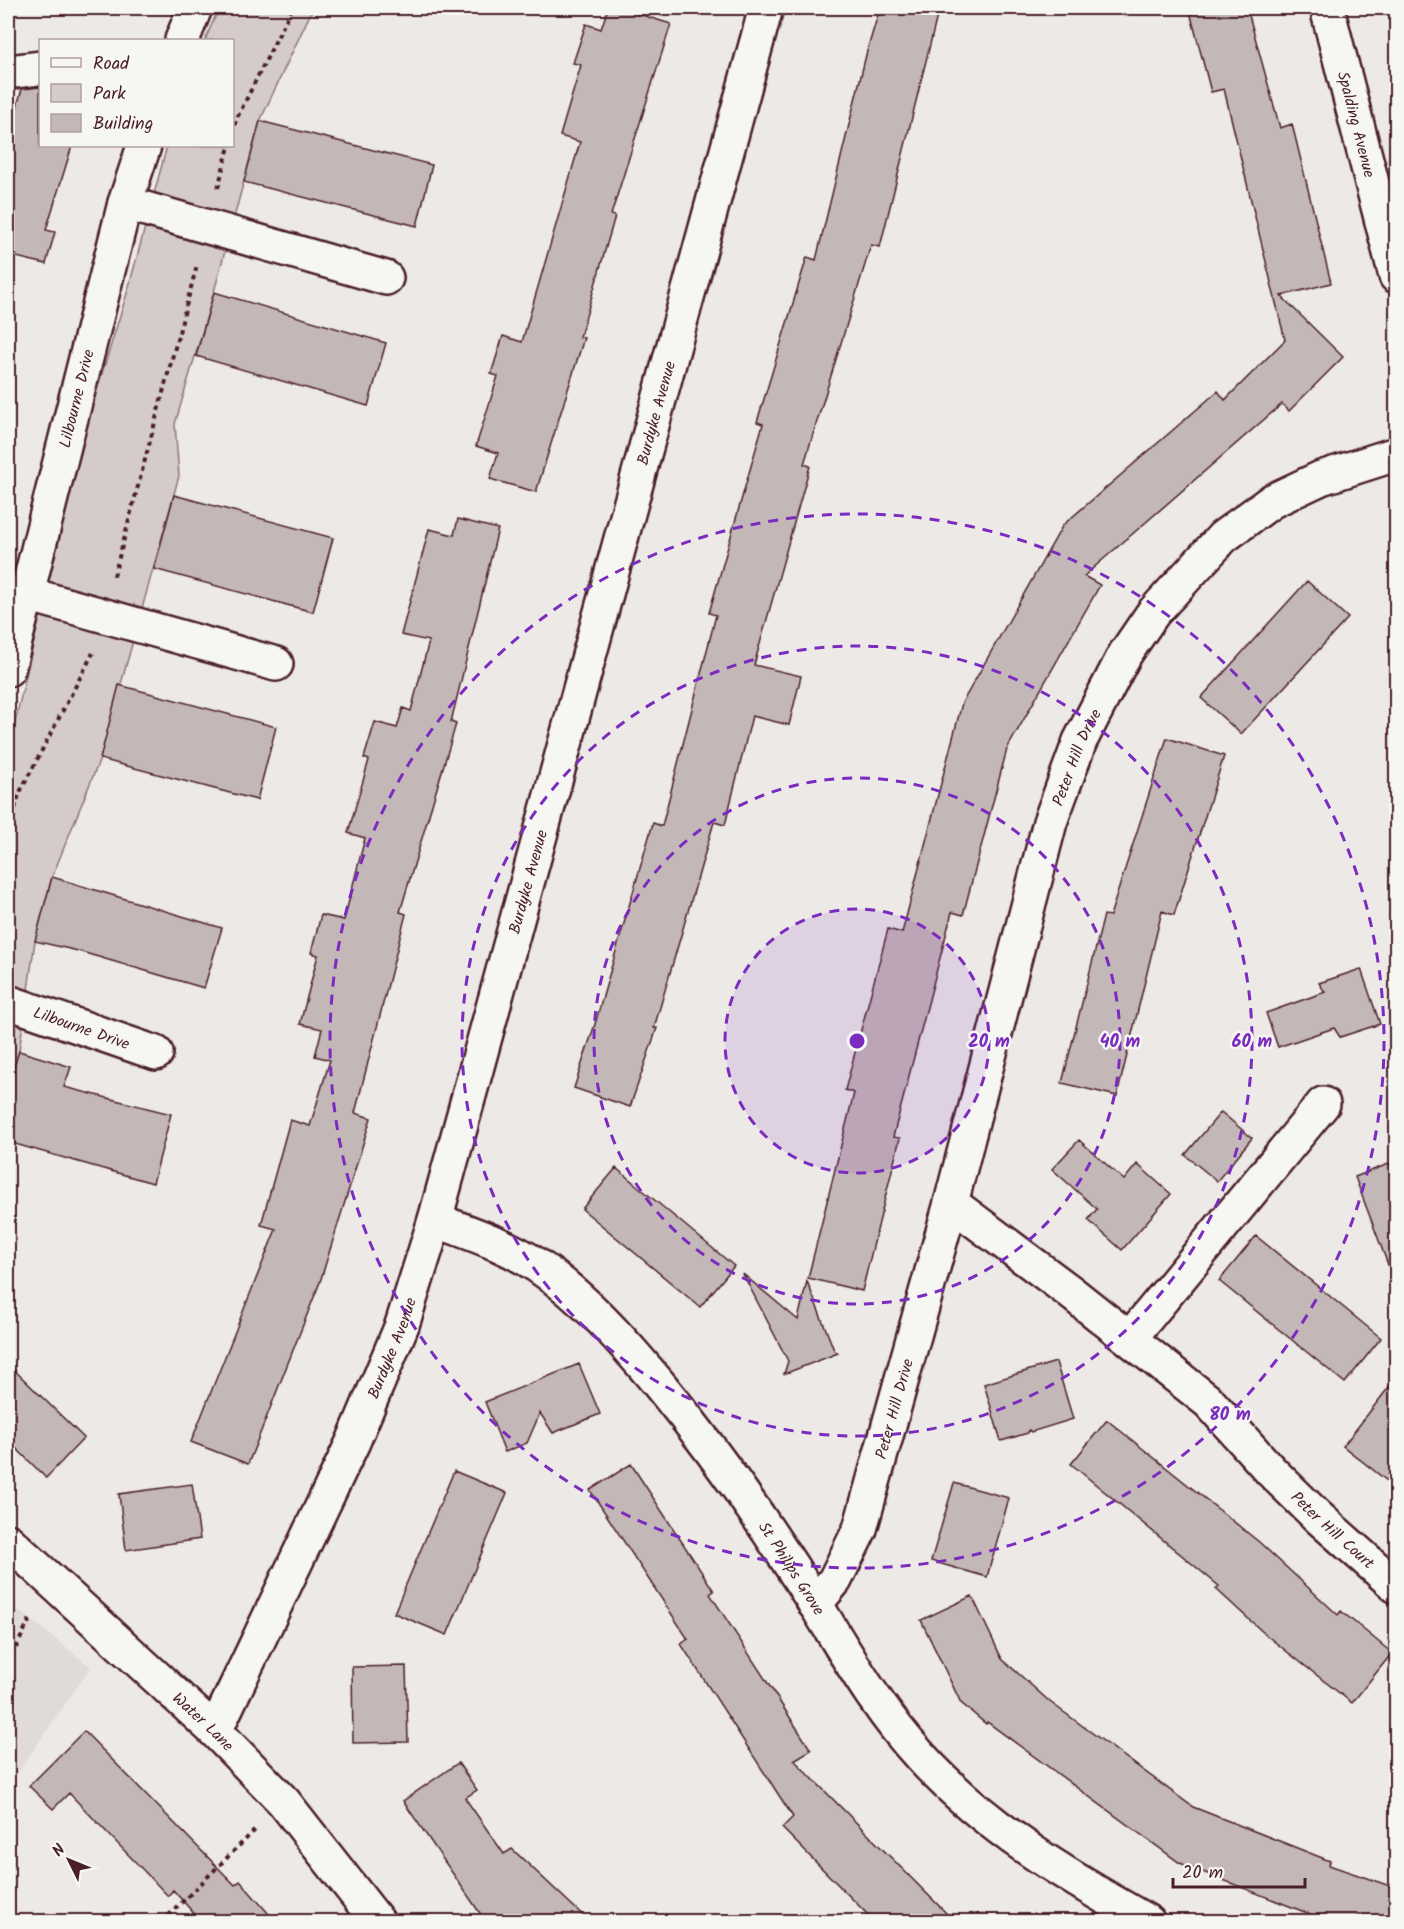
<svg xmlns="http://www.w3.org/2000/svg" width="1404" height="1929" viewBox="0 0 1404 1929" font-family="Kalam,sans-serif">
	<rect width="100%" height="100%" fill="#ece9e6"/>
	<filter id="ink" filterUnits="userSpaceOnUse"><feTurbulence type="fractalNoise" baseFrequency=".0167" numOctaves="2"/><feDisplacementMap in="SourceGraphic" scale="12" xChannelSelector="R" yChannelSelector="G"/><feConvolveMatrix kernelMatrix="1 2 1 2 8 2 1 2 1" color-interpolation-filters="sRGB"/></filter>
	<g filter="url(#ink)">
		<!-- built -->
		<path fill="#e0dad8" d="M 8,1602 L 91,1667 L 8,1786 Z"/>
		<!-- green -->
		<path fill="#d4cbca" stroke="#8f757a" stroke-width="1.5" d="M 219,8 L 313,8 L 260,121 L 214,292 L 175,424 L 179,476 L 100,759 L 52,877 L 35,941 L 19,1051 L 8,1087 L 8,752 L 82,438 L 128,290 L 167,146 L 232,146 L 232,40 L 205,40 Z"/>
		<!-- building -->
		<path fill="#c4b7b7" stroke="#4a1f2b" stroke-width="1.5" d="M 608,8 L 619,8 L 671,24 L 611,215 L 615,216 L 580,337 L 584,338 L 536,492 L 490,479 L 498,453 L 476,446 L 498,376 L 491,374 L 503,336 L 522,342 L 580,142 L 560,136 L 581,65 L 573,63 L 586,24 L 601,29 Z
			M 880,8 L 939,8 L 880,247 L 871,245 L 804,464 L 810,466 L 754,665 L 801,676 L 789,725 L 752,716 L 725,825 L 714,822 L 654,1028 L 657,1028 L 630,1107 L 574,1088 L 595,1024 L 653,823 L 662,826 L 716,615 L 709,613 L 763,424 L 757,422 L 807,257 L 816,260 L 867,51 Z
			M 1189,8 L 1247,8 L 1280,128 L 1292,124 L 1331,283 L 1281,296 L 1343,357 L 1289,411 L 1282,404 L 1084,576 L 1100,585 L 1007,749 L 963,915 L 952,912 L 893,1137 L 900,1138 L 862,1291 L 808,1278 L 854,1093 L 845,1090 L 888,929 L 902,933 L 962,703 L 1063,525 L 1218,391 L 1225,400 L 1285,340 L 1224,89 L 1211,92 Z
			M 40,87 L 40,146 L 72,146 L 46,230 L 55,232 L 46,264 L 8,255 L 8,137 L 22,89 Z
			M 260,121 L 432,165 L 417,226 L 244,182 Z
			M 214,292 L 386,343 L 368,406 L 196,356 Z
			M 174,495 L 333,538 L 313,612 L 154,569 Z
			M 458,519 L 498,529 L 451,722 L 456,724 L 400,912 L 406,914 L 355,1113 L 371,1118 L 320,1282 L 248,1464 L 191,1442 L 276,1229 L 261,1225 L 290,1120 L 310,1126 L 330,1060 L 315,1056 L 322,1029 L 300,1024 L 318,955 L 311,953 L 321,915 L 344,920 L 365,838 L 348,833 L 369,760 L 364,758 L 375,722 L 397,728 L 403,708 L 411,711 L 429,641 L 401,635 L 429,529 L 454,535 Z
			M 1307,581 L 1348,618 L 1241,734 L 1201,698 Z
			M 119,685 L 276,727 L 257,800 L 100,759 Z
			M 1167,738 L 1224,756 L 1174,915 L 1162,911 L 1117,1096 L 1062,1083 L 1104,915 L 1110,916 Z
			M 52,877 L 222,928 L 204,988 L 78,951 L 35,941 Z
			M 1361,969 L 1380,1024 L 1340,1037 L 1334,1028 L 1278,1047 L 1266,1013 L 1325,992 L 1319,983 Z
			M 19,1051 L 71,1067 L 64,1087 L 171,1114 L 153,1183 L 8,1142 L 8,1086 Z
			M 1221,1112 L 1252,1138 L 1217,1181 L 1185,1155 Z
			M 1079,1140 L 1124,1180 L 1137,1164 L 1171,1194 L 1122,1250 L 1088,1220 L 1097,1209 L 1052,1169 Z
			M 1396,1161 L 1396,1278 L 1393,1278 L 1355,1177 Z
			M 616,1168 L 734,1266 L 700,1307 L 582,1209 Z
			M 1256,1236 L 1381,1338 L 1345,1383 L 1219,1281 Z
			M 743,1274 L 798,1320 L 807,1281 L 834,1350 L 838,1353 L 784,1374 L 788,1361 Z
			M 1056,1362 L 1073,1419 L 1031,1432 L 1029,1430 L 1028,1433 L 1001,1441 L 984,1384 Z
			M 8,1364 L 84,1438 L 46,1478 L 8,1440 Z
			M 579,1364 L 600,1414 L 553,1433 L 540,1413 L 527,1443 L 505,1452 L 485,1402 Z
			M 1396,1378 L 1396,1488 L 1343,1446 Z
			M 1107,1420 L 1259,1542 L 1338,1615 L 1341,1611 L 1392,1653 L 1352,1703 L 1266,1635 L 1216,1589 L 1219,1586 L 1071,1464 Z
			M 631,1464 L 714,1591 L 710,1594 L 811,1750 L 794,1760 L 955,1922 L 875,1922 L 782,1828 L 793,1817 L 681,1644 L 688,1639 L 590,1490 Z
			M 454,1471 L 507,1493 L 447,1635 L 394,1613 Z
			M 954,1483 L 1009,1498 L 987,1577 L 931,1561 Z
			M 192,1484 L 200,1539 L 126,1550 L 119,1494 Z
			M 972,1596 L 1002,1659 L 1050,1702 L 1193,1807 L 1330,1861 L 1329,1865 L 1396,1888 L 1396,1922 L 1330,1922 L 1180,1863 L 987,1722 L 986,1724 L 961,1703 L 921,1620 Z
			M 406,1666 L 408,1742 L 353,1743 L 352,1667 Z
			M 84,1731 L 235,1885 L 240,1881 L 276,1922 L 194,1922 L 198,1918 L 173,1890 L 168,1896 L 69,1793 L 53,1809 L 29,1786 Z
			M 458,1763 L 477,1790 L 465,1798 L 504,1854 L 512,1849 L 590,1922 L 486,1922 L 403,1801 Z"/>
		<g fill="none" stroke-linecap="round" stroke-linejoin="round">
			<!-- minor casing -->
			<g stroke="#4a1f2b" stroke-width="38">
				<g id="minor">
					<path id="s1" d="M 1327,8 L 1396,276"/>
					<path d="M 182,40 L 195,8"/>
					<path d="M 8,72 L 40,68"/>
					<path d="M 125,203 L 386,278"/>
					<path d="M 27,594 L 276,664"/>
					<path id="s2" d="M 8,669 L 125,203 L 144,146"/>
					<path id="s3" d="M 8,1002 L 156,1053"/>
					<path id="s4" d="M 951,1203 L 1069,1291 L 1209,1402 L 1271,1471 L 1318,1517 L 1396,1586"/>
					<path id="s5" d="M 435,1220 C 470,1233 507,1245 538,1266 C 584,1297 623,1341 659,1384 C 717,1454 768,1528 816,1605 C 848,1657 879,1712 921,1757 C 986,1828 1065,1875 1148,1922"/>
					<path d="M 1130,1338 L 1323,1104"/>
					<path id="s6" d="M 8,1541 L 215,1731 L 284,1802 L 378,1922"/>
					<path id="s7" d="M 815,1604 L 835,1580 L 860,1529 L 951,1203 L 1050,822 L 1080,741 L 1125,654 L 1153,613 L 1223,537 L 1272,501 L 1321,478 L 1396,454"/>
					<path id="s8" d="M 215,1731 L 353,1442 L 402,1325 L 435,1220 L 766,8"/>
				</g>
			</g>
			<!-- path -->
			<path stroke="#4a1f2b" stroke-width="4" stroke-dasharray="4.5 4.5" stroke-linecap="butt" d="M 232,134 L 236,120 L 292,8
				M 218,188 L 229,146
				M 114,576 L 197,265
				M 8,835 L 19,794 L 93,653
				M 8,1664 L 31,1617
				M 162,1922 L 255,1830"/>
			<!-- minor -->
			<use href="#minor" stroke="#f6f6f2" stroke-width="33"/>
		</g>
	</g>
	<!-- distance rings -->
	<circle cx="857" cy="1041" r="132" fill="#7b2cbf" fill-opacity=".12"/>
	<g fill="none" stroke="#7b2cbf" stroke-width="3" stroke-dasharray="10 8">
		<circle cx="857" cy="1041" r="132"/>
		<circle cx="857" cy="1041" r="263"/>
		<circle cx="857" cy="1041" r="395"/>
		<circle cx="857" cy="1041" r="527"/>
	</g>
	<g text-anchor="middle" stroke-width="5" stroke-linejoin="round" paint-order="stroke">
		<!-- street labels -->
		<g font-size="16" fill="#4a1f2b" stroke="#f6f6f2">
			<text dy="6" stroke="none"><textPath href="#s1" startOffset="120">Spalding Avenue</textPath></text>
			<text dy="6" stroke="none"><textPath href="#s2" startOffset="279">Lilbourne Drive</textPath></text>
			<text dy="6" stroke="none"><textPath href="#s8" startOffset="1394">Burdyke Avenue</textPath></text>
			<text dy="6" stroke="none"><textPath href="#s7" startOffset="890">Peter Hill Drive</textPath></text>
			<text dy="6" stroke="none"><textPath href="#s8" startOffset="908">Burdyke Avenue</textPath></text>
			<text dy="6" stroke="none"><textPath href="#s3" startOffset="78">Lilbourne Drive</textPath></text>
			<text dy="6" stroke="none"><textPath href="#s8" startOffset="422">Burdyke Avenue</textPath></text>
			<text dy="6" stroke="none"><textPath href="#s7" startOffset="213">Peter Hill Drive</textPath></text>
			<text dy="6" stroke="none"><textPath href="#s4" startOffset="504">Peter Hill Court</textPath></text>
			<text dy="6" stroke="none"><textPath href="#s5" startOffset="510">St Philips Grove</textPath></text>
			<text dy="6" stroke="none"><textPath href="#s6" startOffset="266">Water Lane</textPath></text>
		</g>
	</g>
	<circle cx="857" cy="1041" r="9" fill="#7b2cbf" stroke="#f6f6f2" stroke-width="3"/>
	<g font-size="18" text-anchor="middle" font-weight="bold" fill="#7b2cbf" stroke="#f6f6f2" stroke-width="5" stroke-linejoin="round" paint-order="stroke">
		<text x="989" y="1047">20 m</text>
		<text x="1120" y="1047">40 m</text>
		<text x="1252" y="1047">60 m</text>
		<text x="1230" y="1420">80 m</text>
	</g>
	<!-- margin -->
	<rect width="1404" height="1929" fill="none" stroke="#f6f6f2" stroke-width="30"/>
	<rect x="15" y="15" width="1374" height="1899" fill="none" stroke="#4a1f2b" stroke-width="2" filter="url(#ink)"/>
	<!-- legend -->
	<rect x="39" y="39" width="195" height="108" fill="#f6f6f2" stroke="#b1a0a2" stroke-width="1.5"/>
	<rect x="51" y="58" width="30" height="9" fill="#f6f6f2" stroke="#b1a0a2" stroke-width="1.5"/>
	<text x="93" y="69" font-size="18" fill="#4a1f2b">Road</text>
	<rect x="51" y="84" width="30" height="18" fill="#d4cbca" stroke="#b1a0a2" stroke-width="1.5"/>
	<text x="93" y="99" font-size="18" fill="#4a1f2b">Park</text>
	<rect x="51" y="114" width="30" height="18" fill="#c4b7b7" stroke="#b1a0a2" stroke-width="1.5"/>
	<text x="93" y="129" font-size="18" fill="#4a1f2b">Building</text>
	<!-- north arrow -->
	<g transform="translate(69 1860) rotate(313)" stroke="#f6f6f2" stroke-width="4.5" paint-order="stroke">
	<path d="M0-4.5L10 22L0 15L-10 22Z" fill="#4a1f2b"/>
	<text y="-9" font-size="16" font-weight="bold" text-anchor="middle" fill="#4a1f2b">N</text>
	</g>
	<!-- scale -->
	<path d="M1173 1878v9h132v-9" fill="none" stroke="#4a1f2b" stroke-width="3"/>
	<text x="1182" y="1878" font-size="18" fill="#4a1f2b" stroke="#f6f6f2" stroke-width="4.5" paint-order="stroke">20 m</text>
</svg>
